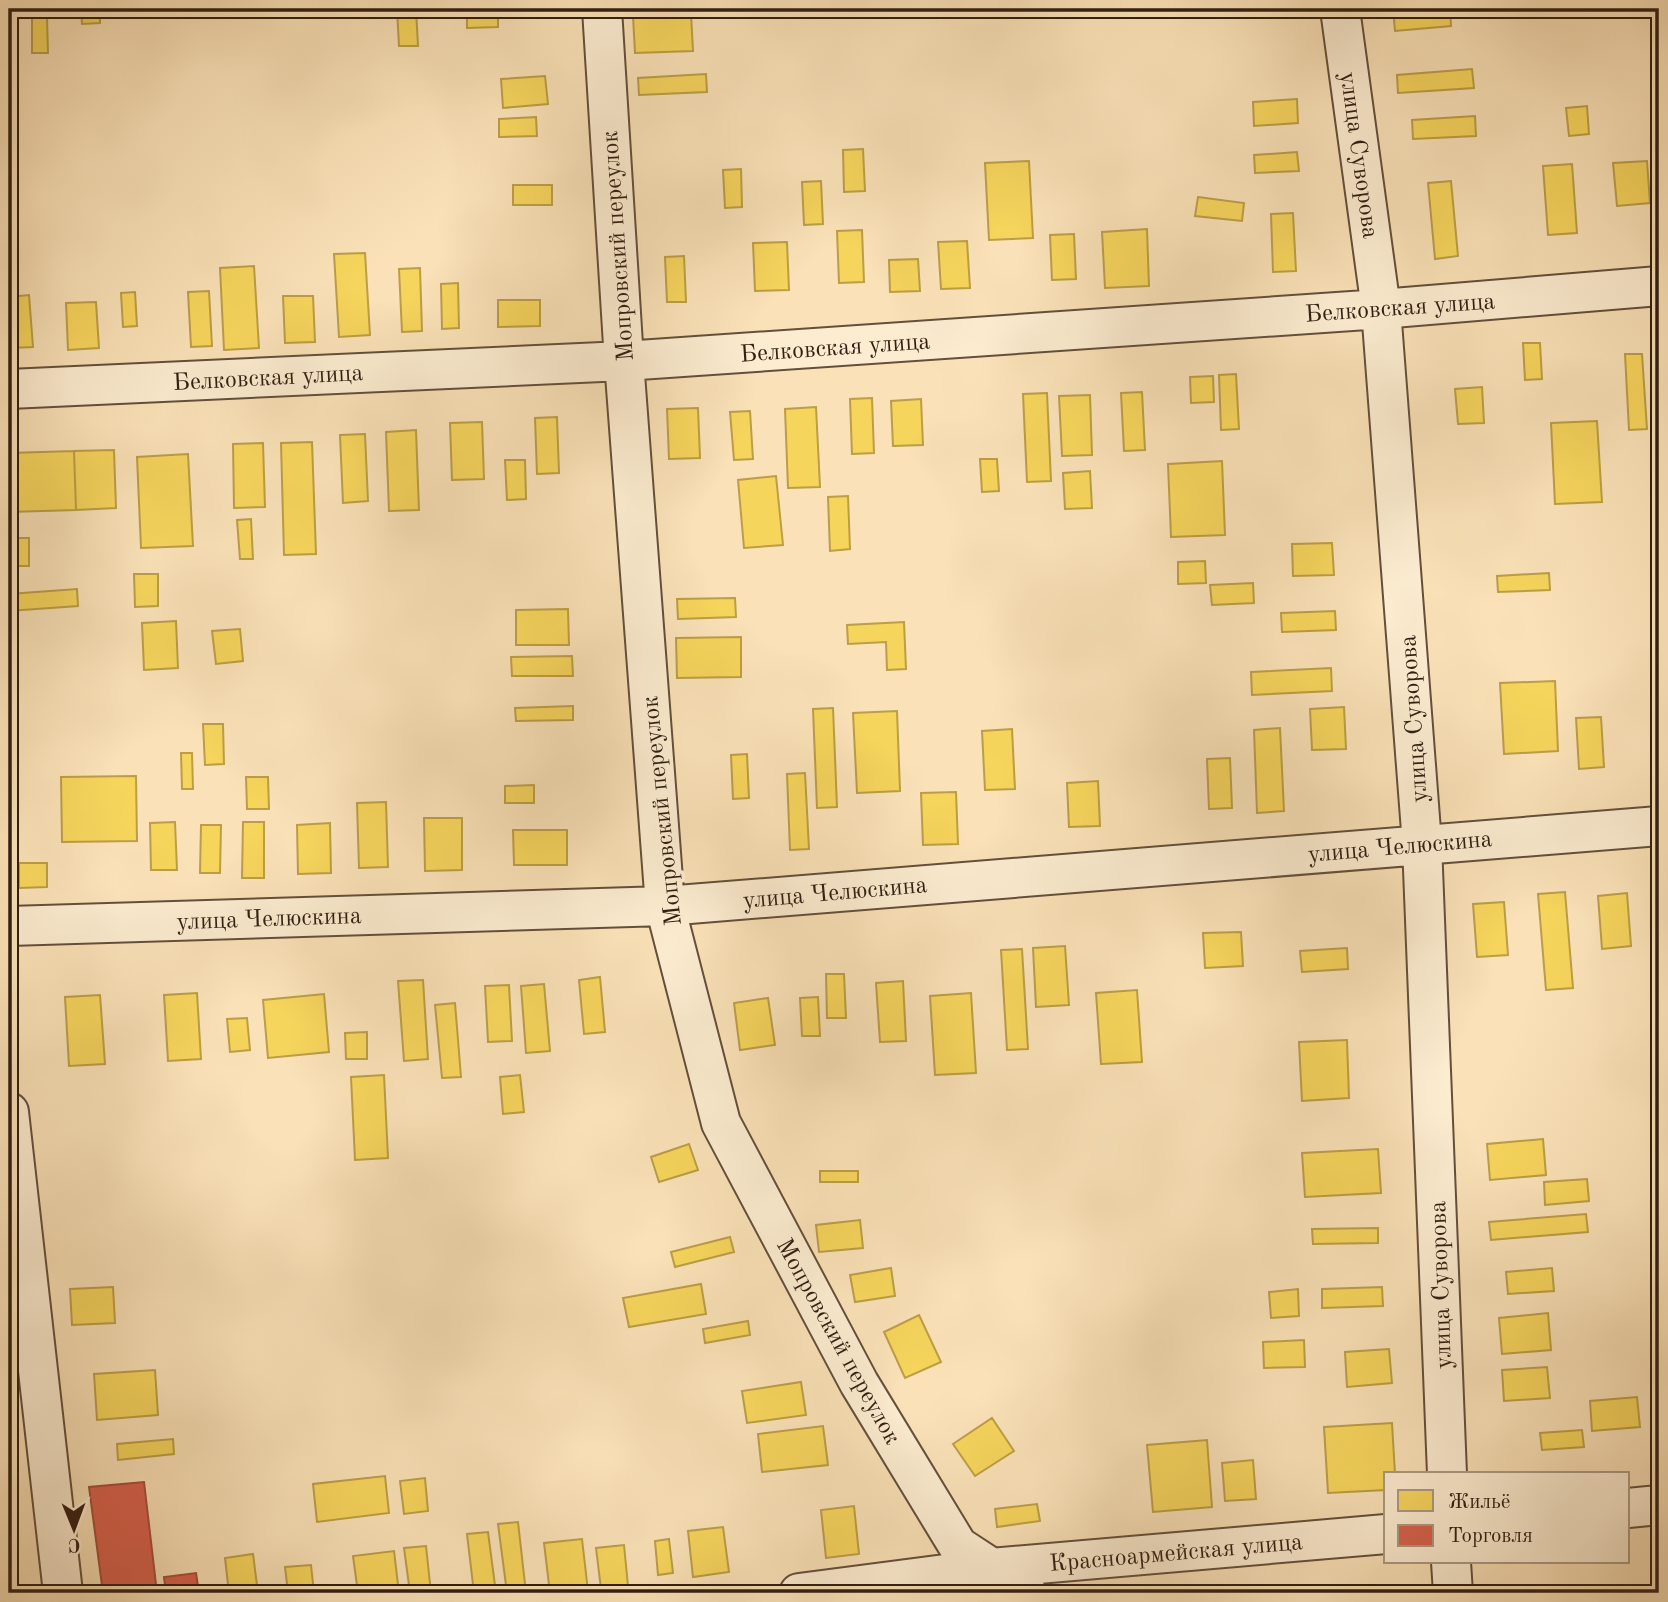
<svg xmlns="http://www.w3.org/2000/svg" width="1668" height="1602" viewBox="0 0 1668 1602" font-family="'Old Standard TT',serif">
	<rect width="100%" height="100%" fill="#fae1b7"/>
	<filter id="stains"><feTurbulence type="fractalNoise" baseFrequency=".00286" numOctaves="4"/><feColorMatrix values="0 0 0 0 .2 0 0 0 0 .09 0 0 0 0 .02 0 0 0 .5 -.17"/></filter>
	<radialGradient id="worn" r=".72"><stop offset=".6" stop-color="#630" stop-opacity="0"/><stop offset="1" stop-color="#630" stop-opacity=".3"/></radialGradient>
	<!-- homes -->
	<path fill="#f6d55c" stroke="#bb9e46" stroke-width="2" d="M 81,9 L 100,9 L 100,23 L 82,24 Z
		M 397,9 L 416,9 L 418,46 L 399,46 Z
		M 1393,9 L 1450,9 L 1451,26 L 1395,31 Z
		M 691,14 L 693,51 L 635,53 L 633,16 Z
		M 498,15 L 498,27 L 467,28 L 467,16 Z
		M 32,17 L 47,17 L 48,53 L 32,53 Z
		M 1472,69 L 1474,88 L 1398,93 L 1397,75 Z
		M 706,74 L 707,92 L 639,95 L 638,78 Z
		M 545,76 L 548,104 L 503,108 L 501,79 Z
		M 1297,99 L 1298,123 L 1254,126 L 1253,102 Z
		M 1587,106 L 1589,134 L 1569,136 L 1566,108 Z
		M 1475,116 L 1476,136 L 1413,139 L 1412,120 Z
		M 536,117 L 537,136 L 499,137 L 499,119 Z
		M 863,149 L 865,191 L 844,192 L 843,150 Z
		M 1297,152 L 1299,171 L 1255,173 L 1254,155 Z
		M 1029,161 L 1033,238 L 989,240 L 985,163 Z
		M 1647,161 L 1650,203 L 1617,206 L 1613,163 Z
		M 1572,164 L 1577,233 L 1548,235 L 1543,166 Z
		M 741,169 L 742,207 L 725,208 L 723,170 Z
		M 821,181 L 823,224 L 804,225 L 802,182 Z
		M 1451,181 L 1458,256 L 1435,259 L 1428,183 Z
		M 513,185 L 552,185 L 552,205 L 513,205 Z
		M 1198,197 L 1244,203 L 1242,221 L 1195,216 Z
		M 1293,213 L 1296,271 L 1273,272 L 1271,214 Z
		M 1147,229 L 1149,286 L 1105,288 L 1102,232 Z
		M 862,230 L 864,282 L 839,283 L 837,231 Z
		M 1074,234 L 1076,279 L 1052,280 L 1050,235 Z
		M 967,241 L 970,288 L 941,289 L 938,242 Z
		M 787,242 L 789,290 L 755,291 L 753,243 Z
		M 365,253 L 370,335 L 339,337 L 334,254 Z
		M 684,256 L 686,302 L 667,302 L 665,257 Z
		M 918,259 L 920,291 L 890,292 L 889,260 Z
		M 254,266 L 259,348 L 224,350 L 220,268 Z
		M 420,268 L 422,331 L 402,332 L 399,269 Z
		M 458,283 L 459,328 L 442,329 L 441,284 Z
		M 209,291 L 212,346 L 191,347 L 188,292 Z
		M 135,292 L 137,326 L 123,327 L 121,293 Z
		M 29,295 L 33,347 L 11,348 L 9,297 Z
		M 283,296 L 313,296 L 315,342 L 285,343 Z
		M 498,300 L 540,300 L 540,326 L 498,327 Z
		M 96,302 L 99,348 L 68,350 L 66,303 Z
		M 1523,343 L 1540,343 L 1542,379 L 1525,380 Z
		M 1625,354 L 1642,354 L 1647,429 L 1629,430 Z
		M 1236,374 L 1239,429 L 1221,430 L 1219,375 Z
		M 1213,376 L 1214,402 L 1191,403 L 1190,377 Z
		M 1482,387 L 1484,423 L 1458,424 L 1455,389 Z
		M 1142,392 L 1145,450 L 1124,451 L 1121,393 Z
		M 1047,393 L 1051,481 L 1027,482 L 1023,394 Z
		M 1090,395 L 1092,455 L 1062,456 L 1059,396 Z
		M 872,398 L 874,453 L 852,454 L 850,399 Z
		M 921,399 L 923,445 L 893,446 L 891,401 Z
		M 816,407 L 820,487 L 788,488 L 785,409 Z
		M 698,408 L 700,458 L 669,459 L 667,409 Z
		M 750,411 L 753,459 L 734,460 L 730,412 Z
		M 557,417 L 559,473 L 537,474 L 535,418 Z
		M 1597,421 L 1602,502 L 1555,504 L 1551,423 Z
		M 482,422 L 484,479 L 452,480 L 450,423 Z
		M 416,430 L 419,510 L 389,511 L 386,432 Z
		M 365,434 L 368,501 L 343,503 L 340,435 Z
		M 312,442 L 316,554 L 284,555 L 281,443 Z
		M 263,443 L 265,507 L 234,508 L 233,444 Z
		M 114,450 L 116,508 L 76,510 L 74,451 Z
		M 74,451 L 76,510 L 9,512 L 9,453 Z
		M 188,454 L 193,546 L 141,548 L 137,457 Z
		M 980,459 L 997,459 L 999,491 L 982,492 Z
		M 505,460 L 525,460 L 526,499 L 507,500 Z
		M 1222,461 L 1225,535 L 1171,537 L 1168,464 Z
		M 1090,471 L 1092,508 L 1065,509 L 1063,473 Z
		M 776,476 L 783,545 L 744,548 L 738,480 Z
		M 848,496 L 850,549 L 830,551 L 828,497 Z
		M 251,519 L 253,559 L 240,559 L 237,520 Z
		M 9,538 L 29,538 L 29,566 L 9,566 Z
		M 1332,543 L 1334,575 L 1293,576 L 1292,544 Z
		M 1205,561 L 1206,583 L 1178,584 L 1178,562 Z
		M 1549,573 L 1550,590 L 1498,592 L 1497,576 Z
		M 134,574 L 158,574 L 158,606 L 135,607 Z
		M 1253,583 L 1254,603 L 1212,605 L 1210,585 Z
		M 77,589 L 78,606 L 9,611 L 9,594 Z
		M 735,598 L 736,617 L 678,619 L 677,599 Z
		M 568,609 L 569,645 L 516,645 L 516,610 Z
		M 1335,611 L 1336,630 L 1282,632 L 1281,613 Z
		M 176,621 L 178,668 L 144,670 L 142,623 Z
		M 904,622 L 906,669 L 887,670 L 886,642 L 848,644 L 847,625 Z
		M 240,629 L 243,661 L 216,664 L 212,631 Z
		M 741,637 L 741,677 L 677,678 L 676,638 Z
		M 572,656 L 573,676 L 512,676 L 511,657 Z
		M 1331,668 L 1332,691 L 1252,695 L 1251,672 Z
		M 1555,681 L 1558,751 L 1504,754 L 1500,683 Z
		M 573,706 L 573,720 L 516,721 L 515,708 Z
		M 1344,707 L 1346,749 L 1312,750 L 1310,709 Z
		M 833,708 L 837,807 L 817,808 L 813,709 Z
		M 897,711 L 900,791 L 857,793 L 853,713 Z
		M 1601,717 L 1604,767 L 1579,769 L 1576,718 Z
		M 203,724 L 223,724 L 224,764 L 205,765 Z
		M 1280,728 L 1284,811 L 1257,813 L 1254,730 Z
		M 1012,729 L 1015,789 L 985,790 L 982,731 Z
		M 181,753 L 192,753 L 193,789 L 182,789 Z
		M 747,754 L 749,798 L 733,799 L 731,755 Z
		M 1230,758 L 1232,808 L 1209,809 L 1207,759 Z
		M 805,773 L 809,849 L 790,850 L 787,774 Z
		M 136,776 L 137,841 L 62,842 L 61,777 Z
		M 246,777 L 268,777 L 269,809 L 247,809 Z
		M 1098,781 L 1100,826 L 1069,827 L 1067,783 Z
		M 534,785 L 534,803 L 505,803 L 505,786 Z
		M 956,792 L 958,844 L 923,845 L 921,793 Z
		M 386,802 L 388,867 L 359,868 L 357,803 Z
		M 424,818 L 462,818 L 462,870 L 425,871 Z
		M 175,822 L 177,870 L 151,870 L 150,823 Z
		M 243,822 L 264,822 L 264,878 L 242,878 Z
		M 330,823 L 331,873 L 298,874 L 297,825 Z
		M 201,825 L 221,825 L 220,873 L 200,873 Z
		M 513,830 L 567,830 L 567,865 L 514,865 Z
		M 19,863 L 47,863 L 47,887 L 19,888 Z
		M 1565,892 L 1573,988 L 1546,990 L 1538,894 Z
		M 1627,893 L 1631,946 L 1602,949 L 1598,896 Z
		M 1504,902 L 1508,955 L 1477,957 L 1473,904 Z
		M 1241,932 L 1243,966 L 1205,968 L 1203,933 Z
		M 1065,946 L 1069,1005 L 1036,1007 L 1033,948 Z
		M 1347,948 L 1348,969 L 1302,972 L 1300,951 Z
		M 1022,949 L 1028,1049 L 1007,1050 L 1001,950 Z
		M 826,974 L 844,974 L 846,1018 L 827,1018 Z
		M 600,977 L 605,1032 L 584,1034 L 579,980 Z
		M 423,980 L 428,1059 L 404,1061 L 398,981 Z
		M 903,981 L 906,1041 L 880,1042 L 876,983 Z
		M 544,984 L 550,1051 L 526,1053 L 521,986 Z
		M 509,985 L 512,1041 L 488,1042 L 485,986 Z
		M 1137,990 L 1142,1062 L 1101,1064 L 1096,993 Z
		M 197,993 L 201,1059 L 168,1061 L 164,995 Z
		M 971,993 L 976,1073 L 935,1075 L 930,996 Z
		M 324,994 L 329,1052 L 268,1058 L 263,1000 Z
		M 100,995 L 105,1064 L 69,1066 L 65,997 Z
		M 818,997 L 820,1036 L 802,1036 L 800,998 Z
		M 768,998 L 775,1045 L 740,1050 L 734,1003 Z
		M 455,1003 L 461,1077 L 442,1078 L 435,1005 Z
		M 247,1018 L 250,1050 L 230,1052 L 227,1019 Z
		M 367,1032 L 367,1059 L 346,1059 L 345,1033 Z
		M 1347,1040 L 1349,1098 L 1302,1101 L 1299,1042 Z
		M 384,1075 L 388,1158 L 355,1160 L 351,1077 Z
		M 520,1075 L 524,1112 L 503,1114 L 500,1077 Z
		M 1543,1139 L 1546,1175 L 1490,1180 L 1487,1144 Z
		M 689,1144 L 698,1170 L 659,1182 L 651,1157 Z
		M 1378,1149 L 1381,1193 L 1305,1197 L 1302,1153 Z
		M 820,1171 L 858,1171 L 858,1182 L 820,1182 Z
		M 1587,1179 L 1589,1201 L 1545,1205 L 1544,1182 Z
		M 1586,1214 L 1588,1232 L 1491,1240 L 1489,1222 Z
		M 860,1220 L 863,1248 L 819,1252 L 816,1225 Z
		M 1378,1228 L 1378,1243 L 1313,1244 L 1312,1229 Z
		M 730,1237 L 734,1252 L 675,1267 L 671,1252 Z
		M 891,1268 L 895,1296 L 855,1302 L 850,1275 Z
		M 1552,1268 L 1554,1291 L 1508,1294 L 1506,1272 Z
		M 701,1284 L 706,1314 L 629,1327 L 623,1298 Z
		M 113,1287 L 115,1323 L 72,1325 L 70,1289 Z
		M 1382,1287 L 1383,1306 L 1322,1308 L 1322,1289 Z
		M 1298,1289 L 1299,1316 L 1271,1318 L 1269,1292 Z
		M 1548,1313 L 1551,1350 L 1502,1354 L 1499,1318 Z
		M 919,1315 L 941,1362 L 905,1378 L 884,1332 Z
		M 748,1321 L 750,1335 L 705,1343 L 703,1329 Z
		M 1304,1340 L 1305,1367 L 1264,1368 L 1263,1342 Z
		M 1389,1349 L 1392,1383 L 1347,1387 L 1345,1352 Z
		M 1547,1367 L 1550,1398 L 1504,1401 L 1502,1370 Z
		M 155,1370 L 158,1415 L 97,1420 L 94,1374 Z
		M 801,1382 L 806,1415 L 747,1423 L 742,1391 Z
		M 1637,1397 L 1640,1427 L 1592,1431 L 1590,1401 Z
		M 992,1418 L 1014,1451 L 975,1476 L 953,1444 Z
		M 1392,1423 L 1395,1474 L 1386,1474 L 1386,1490 L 1328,1493 L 1324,1427 Z
		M 823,1426 L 828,1465 L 762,1472 L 758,1434 Z
		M 1582,1430 L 1584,1447 L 1542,1450 L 1540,1433 Z
		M 173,1439 L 174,1454 L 118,1460 L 117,1444 Z
		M 1207,1440 L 1212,1507 L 1153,1512 L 1147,1445 Z
		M 1253,1460 L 1256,1499 L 1225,1501 L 1222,1463 Z
		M 385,1476 L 389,1513 L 317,1522 L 313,1484 Z
		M 425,1478 L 428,1511 L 404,1514 L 400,1481 Z
		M 1037,1504 L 1040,1521 L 997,1527 L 995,1509 Z
		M 854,1506 L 859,1554 L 826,1558 L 821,1510 Z
		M 518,1522 L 526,1593 L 507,1593 L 498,1524 Z
		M 723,1527 L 729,1572 L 693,1577 L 688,1531 Z
		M 488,1532 L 496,1593 L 474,1593 L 467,1534 Z
		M 582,1539 L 588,1591 L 550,1593 L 544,1543 Z
		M 669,1539 L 673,1573 L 658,1575 L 655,1541 Z
		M 624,1545 L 628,1586 L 601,1589 L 596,1548 Z
		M 426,1546 L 431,1593 L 410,1593 L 404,1548 Z
		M 394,1551 L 399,1593 L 358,1593 L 353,1556 Z
		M 253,1554 L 258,1593 L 229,1593 L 225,1558 Z
		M 311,1565 L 314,1593 L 288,1593 L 285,1567 Z"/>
	<!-- shops -->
	<path fill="#d6604d" stroke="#a54c3b" stroke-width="2" d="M 144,1482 L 157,1593 L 103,1593 L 89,1487 Z
		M 196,1573 L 199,1593 L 166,1593 L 164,1577 Z"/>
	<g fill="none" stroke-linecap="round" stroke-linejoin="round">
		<!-- minor casing -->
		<g stroke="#644f3b" stroke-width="42">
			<path id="minor" d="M 602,9 L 624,361 L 665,906 L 721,1123 L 859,1383 L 958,1546 L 1024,1589 L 1027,1593
				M 1340,9 L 1381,309 L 1422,844 L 1447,1474
				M 9,389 L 624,361 L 1381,309 L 1659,286
				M 9,926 L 665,906 L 1659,826
				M 9,1112 L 63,1593
				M 1628,1508 L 1659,1505
				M 1451,1562 L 1453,1593
				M 799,1593 L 991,1568 L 1386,1534"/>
		</g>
		<!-- minor -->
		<use href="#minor" stroke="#fcecd0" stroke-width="38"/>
	</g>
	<g text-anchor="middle" stroke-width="7" stroke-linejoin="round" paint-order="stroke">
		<!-- street labels -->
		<g font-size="24" fill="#321e12" stroke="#fcecd0">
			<text transform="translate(1360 155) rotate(82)" y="8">улица Суворова</text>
			<text transform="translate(617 246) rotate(-94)" y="8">Мопровский переулок</text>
			<text transform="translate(1400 307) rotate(-4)" y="8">Белковская улица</text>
			<text transform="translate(835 347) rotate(-4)" y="8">Белковская улица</text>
			<text transform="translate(268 377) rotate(-3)" y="8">Белковская улица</text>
			<text transform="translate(1413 719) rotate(-94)" y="8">улица Суворова</text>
			<text transform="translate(661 811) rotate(-96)" y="8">Мопровский переулок</text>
			<text transform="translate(1400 846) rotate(-5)" y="8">улица Челюскина</text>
			<text transform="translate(835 892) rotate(-5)" y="8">улица Челюскина</text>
			<text transform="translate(269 918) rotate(-2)" y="8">улица Челюскина</text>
			<text transform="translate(1440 1285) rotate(-92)" y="8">улица Суворова</text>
			<text transform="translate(839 1341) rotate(61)" y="8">Мопровский переулок</text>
			<text transform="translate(1176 1552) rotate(-5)" y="8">Красноармейская улица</text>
		</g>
	</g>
	<!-- margin -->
	<rect width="1668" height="1602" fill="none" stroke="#fae1b7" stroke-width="35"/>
	<rect x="10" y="10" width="1647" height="1581" fill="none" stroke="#321e12" stroke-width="3.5"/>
	<rect x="18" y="18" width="1633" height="1567" fill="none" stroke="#321e12" stroke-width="2"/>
	<!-- legend -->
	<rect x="1384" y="1472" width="245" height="91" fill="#fcecd0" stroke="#ab9a84" stroke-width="2"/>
	<rect x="1398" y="1490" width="35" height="21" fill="#f6d55c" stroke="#ab9a84" stroke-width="2"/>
	<text x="1448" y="1508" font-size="21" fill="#321e12">Жильё</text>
	<rect x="1398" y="1525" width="35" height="21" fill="#d6604d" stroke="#ab9a84" stroke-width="2"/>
	<text x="1448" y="1542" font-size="21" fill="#321e12">Торговля</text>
	<!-- north arrow -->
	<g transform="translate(74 1529) rotate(179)" stroke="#fcecd0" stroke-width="5" paint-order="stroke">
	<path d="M0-5L12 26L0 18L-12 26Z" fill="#321e12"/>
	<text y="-10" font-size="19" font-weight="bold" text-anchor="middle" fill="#321e12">С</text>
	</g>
	<rect width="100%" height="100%" filter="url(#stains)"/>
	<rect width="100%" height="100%" fill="url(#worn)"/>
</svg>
